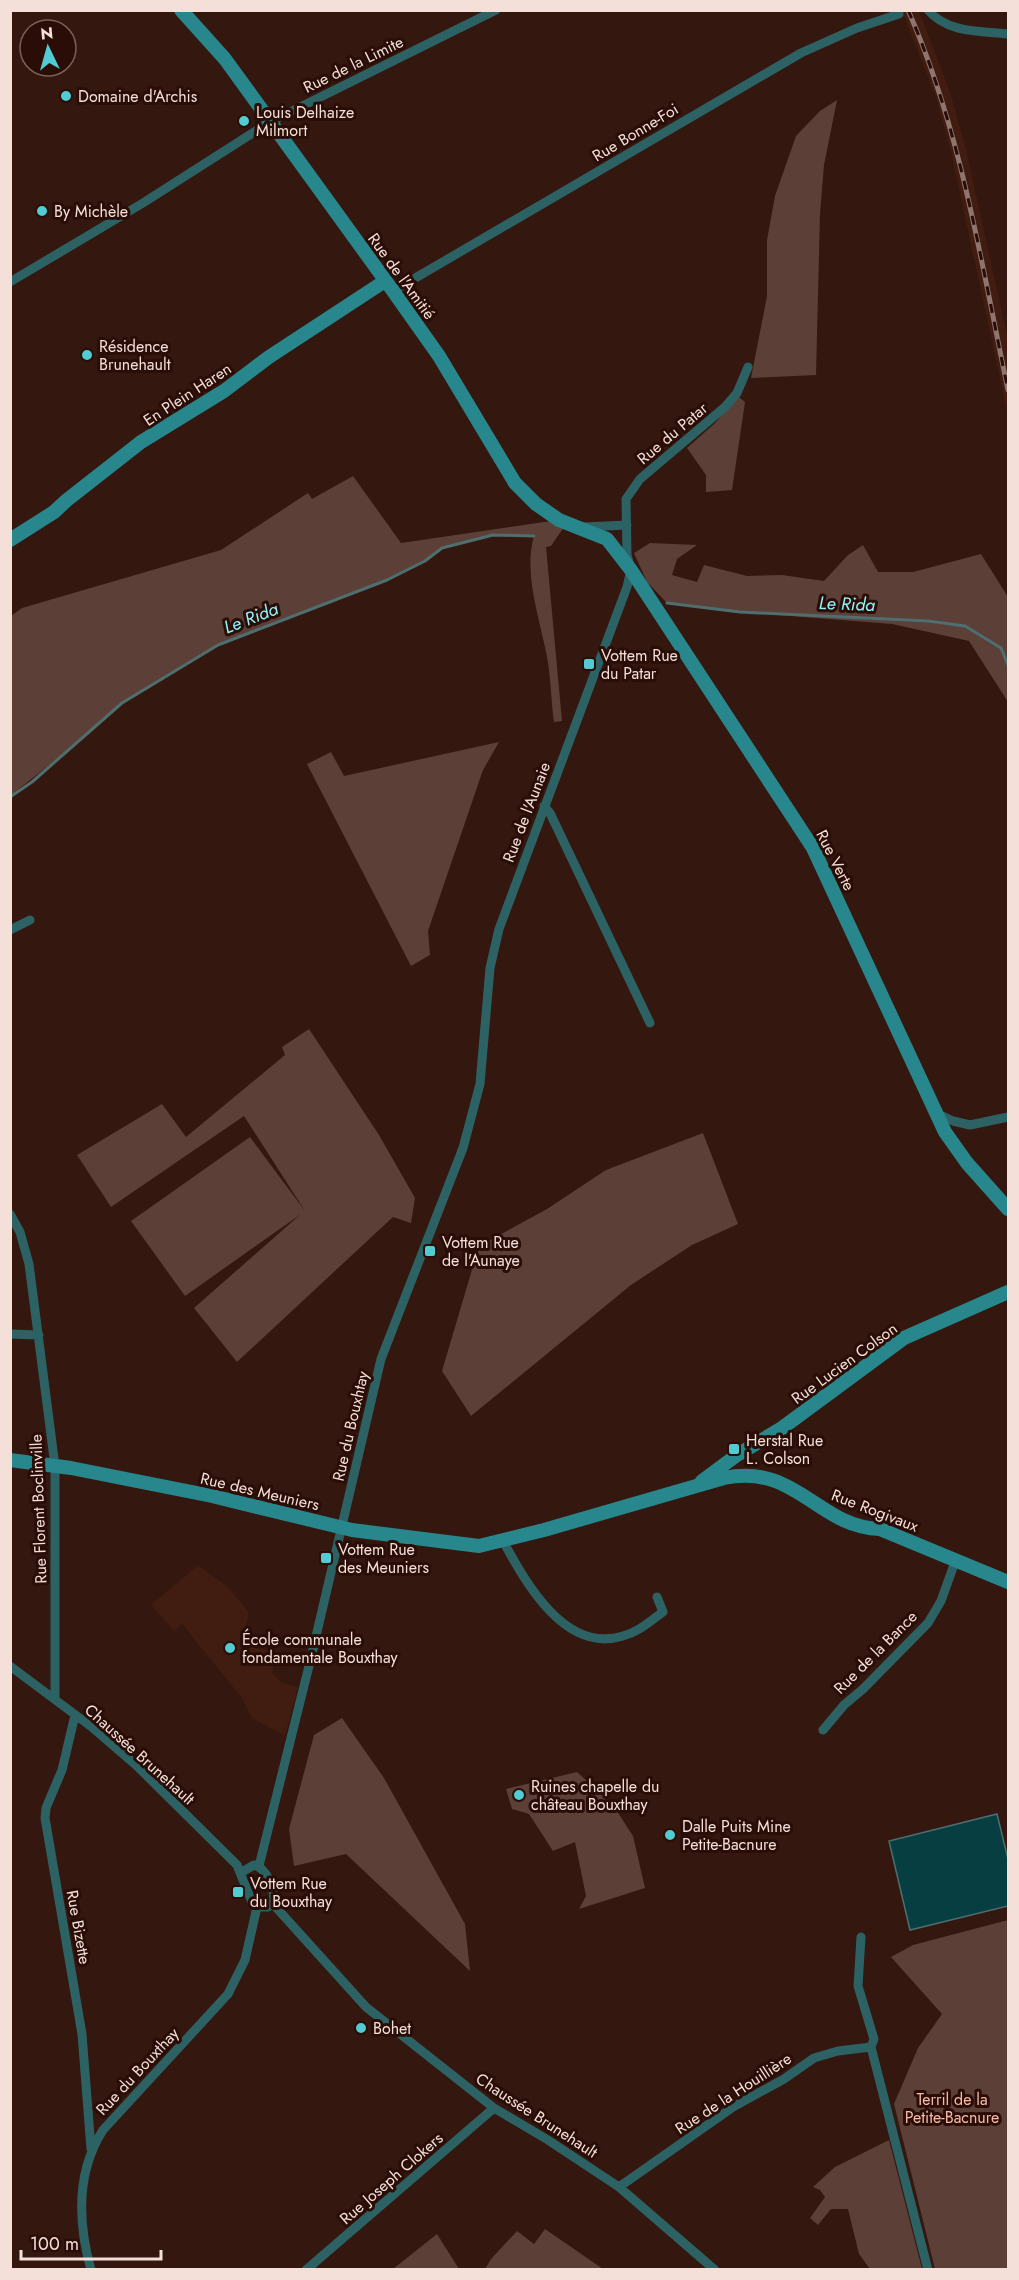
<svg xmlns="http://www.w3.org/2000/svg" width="1019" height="2280" viewBox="0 0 1019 2280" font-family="Jost,sans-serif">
	<rect width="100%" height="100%" fill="#34170e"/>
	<!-- built -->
	<path fill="#401c11" d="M 902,11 L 919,11 L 950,92 L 966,149 L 1008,339 L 1008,416 L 951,152 L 936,97 Z
		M 198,1565 L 229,1588 L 249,1613 L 242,1645 L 276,1652 L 272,1673 L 283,1683 L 298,1687 L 285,1736 L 252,1718 L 242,1698 L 182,1624 L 174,1631 L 151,1605 Z"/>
	<!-- green -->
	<path fill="#5c3f37" d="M 837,100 L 824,165 L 820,214 L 816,375 L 751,378 L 767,296 L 767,240 L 775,196 L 796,136 L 820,111 Z
		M 739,397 L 745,402 L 732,490 L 706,492 L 706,475 L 687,448 L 714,424 Z
		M 353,476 L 401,543 L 551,521 L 564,527 L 551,546 L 546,547 L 562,721 L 554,722 C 551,701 551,678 547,657 C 540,619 523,574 534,536 L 493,535 L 442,548 L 425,561 L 387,580 L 218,645 L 122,703 L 89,734 L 11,795 L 11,616 L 22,608 L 221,550 L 308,493 L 312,499 Z
		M 650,543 L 697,545 L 677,559 L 672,575 L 697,582 L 704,565 L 747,576 L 782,575 L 824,581 L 848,555 L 863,545 L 878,572 L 913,572 L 981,554 L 1008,597 L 1008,702 L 969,641 L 892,624 L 740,612 L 667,603 L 647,582 L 634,553 Z
		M 499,742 L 483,770 L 428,931 L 430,955 L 411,966 L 307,764 L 331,752 L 344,776 Z
		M 309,1029 L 379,1135 L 415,1198 L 411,1223 L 393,1217 L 237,1362 L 194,1308 L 301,1214 L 185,1296 L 131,1221 L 250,1137 L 305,1211 L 244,1116 L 111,1207 L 77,1155 L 162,1104 L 186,1137 L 285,1055 L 282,1047 Z
		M 703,1133 L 738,1224 L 692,1245 L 631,1285 L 471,1416 L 442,1371 L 479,1246 L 547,1209 L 606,1170 Z
		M 342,1718 L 384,1778 L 465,1924 L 470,1971 L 346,1854 L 294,1866 L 289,1829 L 314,1735 Z
		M 577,1772 L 613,1805 L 633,1836 L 645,1888 L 579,1909 L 586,1896 L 575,1842 L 553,1851 L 529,1814 L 512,1809 L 506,1789 Z
		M 1008,1920 L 1008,2269 L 935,2269 L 894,2104 L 918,2048 L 942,2014 L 891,1957 L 913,1945 Z
		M 889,2140 L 922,2269 L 870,2269 L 859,2254 L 848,2209 L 831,2209 L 818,2225 L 810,2218 L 825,2197 L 820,2190 L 813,2187 L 835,2167 Z
		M 545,2229 L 603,2269 L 485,2269 L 491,2259 L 517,2231 L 534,2244 Z
		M 437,2234 L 459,2269 L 393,2269 Z"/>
	<!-- water -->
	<path fill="#073e41" stroke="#4e6e6f" stroke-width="1.5" d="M 997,1814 L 1008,1859 L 1008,1906 L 910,1930 L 889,1841 Z"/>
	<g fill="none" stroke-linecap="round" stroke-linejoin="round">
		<!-- stream -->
		<path stroke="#4e6e6f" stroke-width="3" d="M 667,603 L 740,612 L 928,621 L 965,626 L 1001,648 L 1008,665
			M 10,797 L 32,782 L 122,703 L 218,645 L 387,580 L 425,561 L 442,548 L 493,535 L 534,536"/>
		<!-- street -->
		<path stroke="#2d6265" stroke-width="9" d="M 928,10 C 947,33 980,31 1008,34
			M 10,282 L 143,203 L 270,122 L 496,10
			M 393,291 L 801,53 L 857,28 L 899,14
			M 584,527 L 627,525
			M 544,806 L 550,813 L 650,1023
			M 10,930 L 30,920
			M 936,1113 L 953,1121 L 970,1125 L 1008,1117
			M 10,1214 L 20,1232 L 29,1264 L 55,1466 L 55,1699
			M 10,1334 L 39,1335
			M 503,1541 C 526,1583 565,1654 623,1636 C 639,1632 650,1621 663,1612 L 657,1597
			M 10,1666 L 93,1728 L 136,1765 L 237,1865 L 252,1902 L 257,1907 L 268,1907 L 273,1904 C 276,1891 267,1868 254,1865 L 242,1872
			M 75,1715 L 62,1770 L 46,1808 L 45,1818 L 82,2034 L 91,2149
			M 823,1730 L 844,1705 L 863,1689 L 928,1623 L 941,1601 L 956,1559
			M 259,1866 L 310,1662 L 381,1359 L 463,1148 L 480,1084 L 490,968 L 499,929 L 627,587 L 631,570 L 627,555 L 626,499 L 640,479 L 725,407 L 737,393 L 748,367
			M 273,1904 L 366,2007 L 494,2108 L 548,2140 L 619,2187 L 715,2270
			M 861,1937 L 858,1986 L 874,2039 L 871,2047
			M 871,2047 L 928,2270
			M 619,2187 L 733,2107 L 784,2079 L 814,2058 L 838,2051 L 871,2047
			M 91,2270 C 78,2223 76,2172 103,2130 L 228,1994 L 245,1960 L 257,1907
			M 306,2270 L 494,2108"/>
		<!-- secondary -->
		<path stroke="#27878c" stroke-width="14" d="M 181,10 L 225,59 L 393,291 L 439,356 L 515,483 L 536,504 L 559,520 L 607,539 L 631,570 L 813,848 L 945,1132 L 967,1163 L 1008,1209
			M 10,540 L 54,512 L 67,500 L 141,442 L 224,391 L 269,357 L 385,281
			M 10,1460 L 71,1468 L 212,1496 L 352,1530 L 479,1546 L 544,1530 L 724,1478 C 797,1463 817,1527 880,1529 L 1008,1582
			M 702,1481 L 737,1455 L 782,1428 L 904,1338 L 1008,1292"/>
		<!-- rail casing -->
		<g stroke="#8e756e" stroke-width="5">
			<path id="rail" d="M 908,10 C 961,130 981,262 1008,390"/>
		</g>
		<!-- rail -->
		<use href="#rail" stroke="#290d06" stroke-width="3" stroke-dasharray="9" stroke-linecap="butt"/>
	</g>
	<!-- markers -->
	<g fill="#51ccd2" stroke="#290d06" stroke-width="2">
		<circle cx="66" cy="96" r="6"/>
		<circle cx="244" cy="121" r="6"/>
		<circle cx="42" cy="211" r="6"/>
		<circle cx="87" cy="355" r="6"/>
		<rect x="583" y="658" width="12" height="12" rx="3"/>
		<rect x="424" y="1245" width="12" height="12" rx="3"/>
		<rect x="728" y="1443" width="12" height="12" rx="3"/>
		<rect x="320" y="1552" width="12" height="12" rx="3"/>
		<circle cx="230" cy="1648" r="6"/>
		<circle cx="519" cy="1795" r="6"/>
		<circle cx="670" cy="1835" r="6"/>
		<rect x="232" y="1886" width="12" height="12" rx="3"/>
		<circle cx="361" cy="2028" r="6"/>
	</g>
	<g text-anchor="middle" stroke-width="6" stroke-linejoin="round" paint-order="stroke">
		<!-- street labels -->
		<g font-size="16" fill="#f4dfd9" stroke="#290d06">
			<text transform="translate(353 64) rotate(-26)" y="6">Rue de la Limite</text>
			<text transform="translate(635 132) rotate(-31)" y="6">Rue Bonne-Foi</text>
			<text transform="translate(402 276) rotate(54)" y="6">Rue de l'Amitié</text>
			<text transform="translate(187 394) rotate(-33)" y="6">En Plein Haren</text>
			<text transform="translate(672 433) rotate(-40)" y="6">Rue du Patar</text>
			<text transform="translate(526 812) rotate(-69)" y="6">Rue de l'Aunaie</text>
			<text transform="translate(836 860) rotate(63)" y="6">Rue Verte</text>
			<text transform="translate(844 1363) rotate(-36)" y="6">Rue Lucien Colson</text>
			<text transform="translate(350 1426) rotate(-77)" y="6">Rue du Bouxhtay</text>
			<text transform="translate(260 1491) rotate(13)" y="6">Rue des Meuniers</text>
			<text transform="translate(38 1509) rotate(-92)" y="6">Rue Florent Boclinville</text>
			<text transform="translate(875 1510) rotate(21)" y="6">Rue Rogivaux</text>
			<text transform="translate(875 1652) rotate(-45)" y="6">Rue de la Bance</text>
			<text transform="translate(140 1754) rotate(42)" y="6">Chaussée Brunehault</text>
			<text transform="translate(79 1927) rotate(80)" y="6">Rue Bizette</text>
			<text transform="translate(137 2071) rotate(-47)" y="6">Rue du Bouxthay</text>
			<text transform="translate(733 2093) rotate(-33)" y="6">Rue de la Houillière</text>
			<text transform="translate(537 2115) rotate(33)" y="6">Chaussée Brunehault</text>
			<text transform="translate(391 2178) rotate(-41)" y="6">Rue Joseph Clokers</text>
		</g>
		<!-- poi labels -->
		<g font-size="16" fill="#f4dfd9" stroke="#290d06" text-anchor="start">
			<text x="78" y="102">Domaine d'Archis</text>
			<text x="256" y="118">Louis Delhaize<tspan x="256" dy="18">Milmort</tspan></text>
			<text x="54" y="217">By Michèle</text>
			<text x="99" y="352">Résidence<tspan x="99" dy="18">Brunehault</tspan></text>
			<text x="601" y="661">Vottem Rue<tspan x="601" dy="18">du Patar</tspan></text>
			<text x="442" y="1248">Vottem Rue<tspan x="442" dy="18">de l'Aunaye</tspan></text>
			<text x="746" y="1446">Herstal Rue<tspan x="746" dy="18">L. Colson</tspan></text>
			<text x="338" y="1555">Vottem Rue<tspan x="338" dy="18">des Meuniers</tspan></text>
			<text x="242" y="1645">École communale<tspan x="242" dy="18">fondamentale Bouxthay</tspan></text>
			<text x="531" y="1792">Ruines chapelle du<tspan x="531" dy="18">château Bouxthay</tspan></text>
			<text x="682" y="1832">Dalle Puits Mine<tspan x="682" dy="18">Petite-Bacnure</tspan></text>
			<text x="250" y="1889">Vottem Rue<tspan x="250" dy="18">du Bouxthay</tspan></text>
			<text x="373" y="2034">Bohet</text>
		</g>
		<!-- park labels -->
		<g font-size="16" fill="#f9bba8" stroke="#290d06">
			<text x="952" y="2105">Terril de la<tspan x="952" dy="18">Petite-Bacnure</tspan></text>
		</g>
		<!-- water labels -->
		<g font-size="18" font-style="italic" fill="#8ff6fc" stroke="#290d06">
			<text transform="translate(847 604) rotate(2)" y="6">Le Rida</text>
			<text transform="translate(251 618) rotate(-21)" y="6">Le Rida</text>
		</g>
	</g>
	<!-- border -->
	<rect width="1019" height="2280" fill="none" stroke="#f4dfd9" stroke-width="24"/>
	<!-- north arrow -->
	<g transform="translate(48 48) rotate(355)"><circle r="28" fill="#290d06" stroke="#7a615a" stroke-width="1.5"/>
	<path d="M0-4.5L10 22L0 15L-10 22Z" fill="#51ccd2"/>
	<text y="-9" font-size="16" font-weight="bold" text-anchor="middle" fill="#f4dfd9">N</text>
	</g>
	<!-- scale -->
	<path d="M21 2250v9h140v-9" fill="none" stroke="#f4dfd9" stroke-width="3"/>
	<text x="30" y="2250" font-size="18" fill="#f4dfd9" stroke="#290d06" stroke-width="4.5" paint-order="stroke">100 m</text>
</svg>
